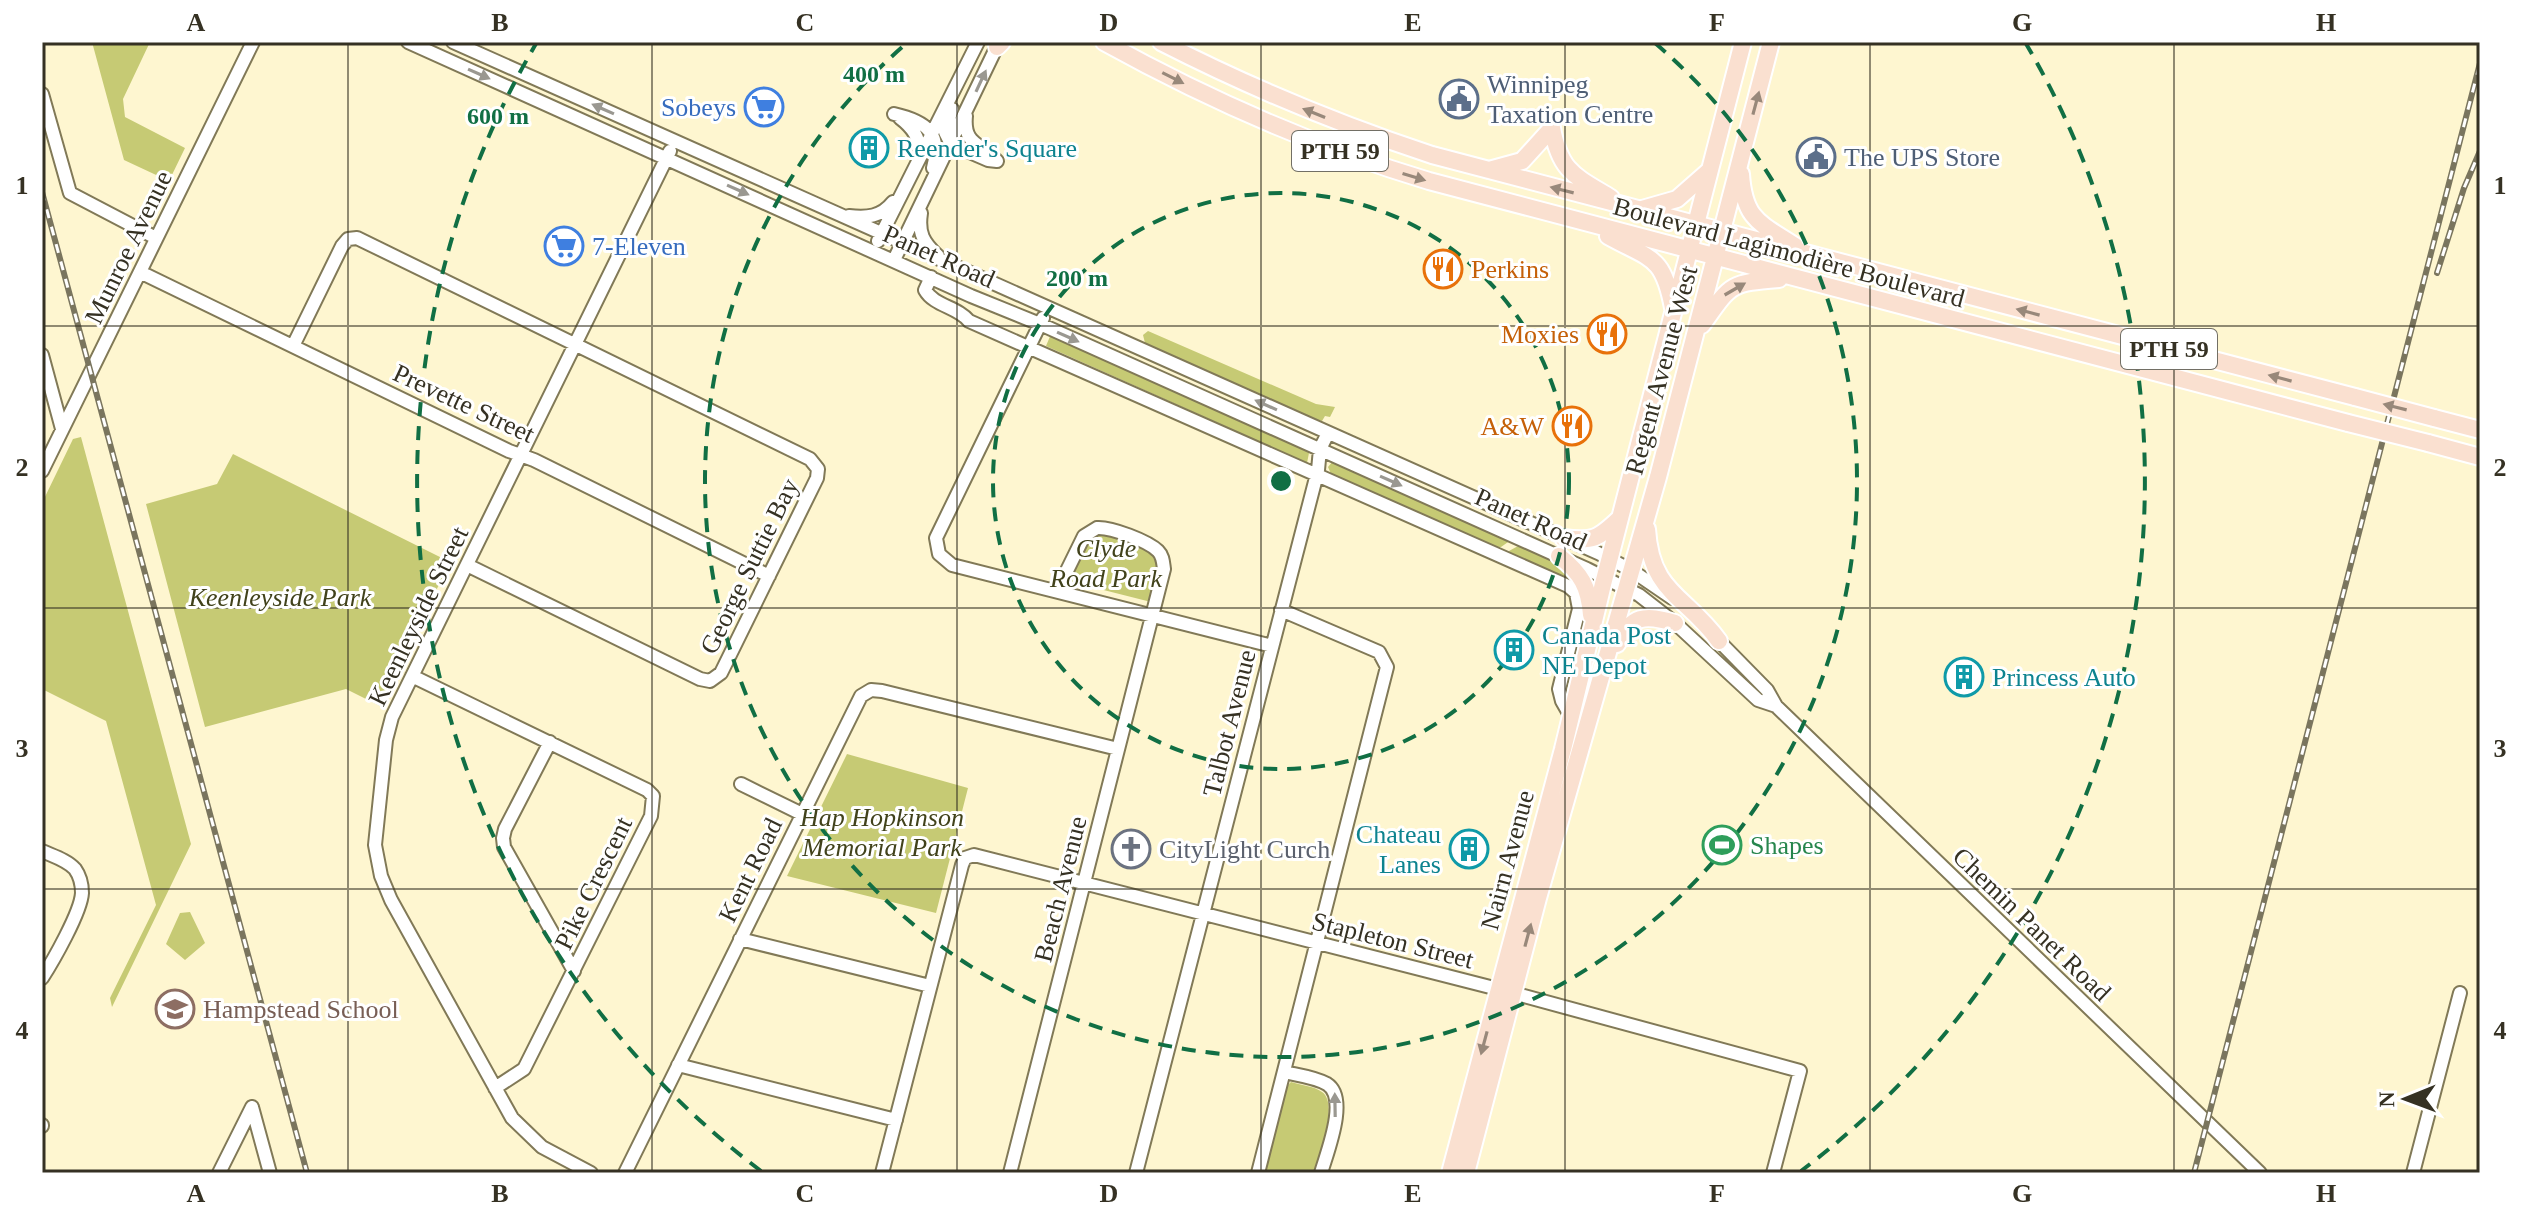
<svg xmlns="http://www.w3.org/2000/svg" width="2522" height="1215" viewBox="0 0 2522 1215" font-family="Georgia,serif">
	<rect width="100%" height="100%" fill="#fef6d0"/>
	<!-- green -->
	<path fill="#c6ca74" d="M 92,42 L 150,42 L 123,99 L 125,117 L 185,148 L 169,181 L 124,160 Z
		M 1148,331 L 1316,404 L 1335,407 L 1330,417 L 1325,416 L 1322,421 L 1318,420 L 1145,343 L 1143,335 Z
		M 1051,334 L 1306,448 L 1309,453 L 1307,463 L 1046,346 Z
		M 81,437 L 191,844 L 112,1007 L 110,998 L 156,905 L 106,721 L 42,689 L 42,503 L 73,439 Z
		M 233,454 L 450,562 L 380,706 L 346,689 L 205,727 L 146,504 L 217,484 Z
		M 1333,461 L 1511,540 L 1501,547 L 1497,547 L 1331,474 L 1328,467 Z
		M 1106,533 C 1121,540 1159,548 1159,569 C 1159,579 1154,591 1151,602 L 1068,581 C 1077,562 1083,536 1106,533 Z
		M 1518,546 L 1524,546 L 1562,562 L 1575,583 L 1510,554 L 1509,551 Z
		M 847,754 L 968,788 L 936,913 L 787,876 Z
		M 190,912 L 205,943 L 185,960 L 166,944 L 180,913 Z
		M 1291,1082 C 1300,1085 1314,1086 1322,1092 C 1339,1103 1319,1156 1314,1173 L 1264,1173 L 1286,1087 Z"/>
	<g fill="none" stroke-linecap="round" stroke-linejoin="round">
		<!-- minor casing -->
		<g stroke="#817957" stroke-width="16">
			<path id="minor" d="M 408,42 L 971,296 L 1040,324 L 1587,569 L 1639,595 L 1675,623 L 1758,700 L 1776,706
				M 453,42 L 1598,553 L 1631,570 L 1672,598
				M 42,94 L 70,193 L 156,238
				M 952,109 L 945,132 L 951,144 L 988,160 L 997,161
				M 894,114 C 925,121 943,133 933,168
				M 966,116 C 963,146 982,143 997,161
				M 900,118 C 912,127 922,139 919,156
				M 921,213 C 918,233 923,242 938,256
				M 849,216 C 867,218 881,217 893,202
				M 878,241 L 978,42
				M 894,260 L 999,42
				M 140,272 L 509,451 L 534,460 L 769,576
				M 931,277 L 925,290 C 934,306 958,307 969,321 L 1568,586 L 1576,593 L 1579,609 L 1559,689 L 1562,701 L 1570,715
				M 1043,318 L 936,538 L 939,554 L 952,565 L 1272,646
				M 293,346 L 342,246 L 348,239 L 357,238 L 810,459 L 818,469 L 817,478 L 721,673 L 710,681 L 700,679 L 467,565
				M 42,355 L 62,429
				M 42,471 L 253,42
				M 1713,635 L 1767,690 L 1776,706 L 2260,1173
				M 412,676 L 647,790 L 653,796 L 651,816 L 524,1069 L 495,1088
				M 550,742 L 505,829 L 503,838 L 504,847 L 574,971
				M 741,784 L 802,814
				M 42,851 C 53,856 67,860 75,869 C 80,876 82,885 82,893 C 81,912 53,961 42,978
				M 740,939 L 930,986
				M 678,1065 L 896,1120
				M 1284,1072 C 1297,1075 1315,1077 1327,1084 C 1349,1098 1327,1152 1321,1173
				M 252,1107 L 270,1173
				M 42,1125 L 42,1126
				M 219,1173 L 252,1107
				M 591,1173 L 542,1147 L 512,1118 L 391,900 L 381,876 L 375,845 L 386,740 L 392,717 L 670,151
				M 625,1173 L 861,696 L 871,690 L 882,691 L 1118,749
				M 882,1173 L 962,865 L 965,858 L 974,855 L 1498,989 L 1800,1071 L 1773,1173
				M 1010,1173 L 1164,569 C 1163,562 1163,556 1158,551 C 1148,541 1111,527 1097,528 L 1084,536 L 1057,591
				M 1136,1173 L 1318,470 L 1320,449 L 1328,433
				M 1258,1173 L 1387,667 L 1379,652 L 1281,610
				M 2413,1173 L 2460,993"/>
		</g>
		<!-- major casing -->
		<g stroke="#fff" stroke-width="20">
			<path id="major" d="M 1104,42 C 1207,99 1316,147 1429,181 L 2348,423
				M 1161,42 C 1249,87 1338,124 1432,155 L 2355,397
				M 997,47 L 1002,42
				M 1552,128 C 1560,172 1575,176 1611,198
				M 1489,170 L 1522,161 L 1552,128
				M 1741,174 C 1744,220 1760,223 1795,246
				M 1642,209 L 1677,199 L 1710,170
				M 1608,236 C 1651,260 1663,255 1673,308
				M 1702,325 C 1731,284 1729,283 1779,279
				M 2434,418 L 2480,430
				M 2428,443 L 2480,457
				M 1647,529 C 1651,594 1686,595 1719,641
				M 1563,538 C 1593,542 1598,539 1620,518
				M 1559,556 C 1581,573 1589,587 1591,615
				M 1617,644 C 1632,615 1644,614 1675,623
				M 1450,1173 L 1563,749 L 1602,588 L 1743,42
				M 1466,1173 L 1538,898 L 1658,477 L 1771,42"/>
		</g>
		<!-- minor -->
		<use href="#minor" stroke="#fff" stroke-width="12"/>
		<!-- major -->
		<use href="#major" stroke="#fae0d0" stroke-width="16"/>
		<!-- rail casing -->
		<g stroke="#7a755e" stroke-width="6">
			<path id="rail" d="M 42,192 L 307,1173
				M 2437,273 L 2464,188 L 2480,151
				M 2194,1173 L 2480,63"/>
		</g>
		<!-- rail -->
		<use href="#rail" stroke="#fff" stroke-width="3" stroke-dasharray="9" stroke-linecap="butt"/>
		<!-- major-bridge casing -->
		<g stroke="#fff" stroke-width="20" stroke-linecap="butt">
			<path id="major-bridge" d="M 2355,397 L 2434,418
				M 2348,423 L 2428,443"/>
		</g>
		<!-- major-bridge -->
		<use href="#major-bridge" stroke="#fae0d0" stroke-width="16"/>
	</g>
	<!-- one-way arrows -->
	<defs><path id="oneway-solid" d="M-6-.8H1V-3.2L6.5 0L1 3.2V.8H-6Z" transform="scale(2)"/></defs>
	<g fill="#9a9891">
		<use href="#oneway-solid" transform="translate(479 74) rotate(24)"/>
		<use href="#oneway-solid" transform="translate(981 81) rotate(-65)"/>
		<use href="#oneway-solid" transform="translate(603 109) rotate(-156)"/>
		<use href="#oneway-solid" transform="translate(738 190) rotate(24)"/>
		<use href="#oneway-solid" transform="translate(1068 337) rotate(24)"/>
		<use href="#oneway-solid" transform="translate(1266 405) rotate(-156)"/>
		<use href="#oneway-solid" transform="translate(1391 481) rotate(24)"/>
		<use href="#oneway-solid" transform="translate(1335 1105) rotate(-91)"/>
	</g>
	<g fill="#98887a">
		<use href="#oneway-solid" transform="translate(1173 78) rotate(27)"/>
		<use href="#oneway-solid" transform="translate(1756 103) rotate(-75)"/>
		<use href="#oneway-solid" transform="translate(1314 113) rotate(-158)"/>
		<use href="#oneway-solid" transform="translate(1414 177) rotate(17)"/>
		<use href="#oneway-solid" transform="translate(1562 190) rotate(-166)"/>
		<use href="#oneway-solid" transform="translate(1735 289) rotate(-30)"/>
		<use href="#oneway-solid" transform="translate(2028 312) rotate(-165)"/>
		<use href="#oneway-solid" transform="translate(2280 378) rotate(-165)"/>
		<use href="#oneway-solid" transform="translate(2395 407) rotate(-166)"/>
		<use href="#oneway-solid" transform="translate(1528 935) rotate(-75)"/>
		<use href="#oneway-solid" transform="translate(1484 1043) rotate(105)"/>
	</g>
	<!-- grid -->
	<path fill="none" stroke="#353123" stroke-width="2" stroke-opacity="0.55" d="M 348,42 L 348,1173M 652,42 L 652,1173M 957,42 L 957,1173M 1261,42 L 1261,1173M 1565,42 L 1565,1173M 1870,42 L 1870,1173M 2174,42 L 2174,1173M 42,326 L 2480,326M 42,608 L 2480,608M 42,889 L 2480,889"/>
	<!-- distance rings -->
	<g fill="none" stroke="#116f44" stroke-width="4" stroke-dasharray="14 10">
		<circle cx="1281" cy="481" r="288"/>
		<path d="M1655 43A576 576 0 1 1 907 43"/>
		<path d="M761 1171A864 864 0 0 1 537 42M2025 42A864 864 0 0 1 1801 1171"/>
	</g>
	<!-- icons -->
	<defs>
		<g id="civic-ring" transform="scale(2)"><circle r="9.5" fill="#fff" stroke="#5c6f8a" stroke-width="1.5"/><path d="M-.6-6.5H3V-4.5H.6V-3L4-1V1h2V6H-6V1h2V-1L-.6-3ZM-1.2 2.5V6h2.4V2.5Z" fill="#5c6f8a"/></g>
		<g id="supermarket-ring" transform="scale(2)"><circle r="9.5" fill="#fff" stroke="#3f7fe0" stroke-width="1.5"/><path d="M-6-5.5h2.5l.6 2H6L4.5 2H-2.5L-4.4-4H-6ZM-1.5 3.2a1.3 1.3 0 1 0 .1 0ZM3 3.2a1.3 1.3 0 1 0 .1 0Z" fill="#3f7fe0"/></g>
		<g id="building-ring" transform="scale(2)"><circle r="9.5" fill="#fff" stroke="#0f9aa8" stroke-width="1.5"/><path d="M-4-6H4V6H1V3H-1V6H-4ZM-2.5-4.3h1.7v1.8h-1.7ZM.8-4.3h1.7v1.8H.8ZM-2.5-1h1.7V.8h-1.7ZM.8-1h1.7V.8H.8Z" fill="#0f9aa8"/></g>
		<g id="restaurant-ring" transform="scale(2)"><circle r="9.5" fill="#fff" stroke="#e8710a" stroke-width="1.5"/><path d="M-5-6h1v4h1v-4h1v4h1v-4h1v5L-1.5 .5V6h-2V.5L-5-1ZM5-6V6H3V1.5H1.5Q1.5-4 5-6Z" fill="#e8710a"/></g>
		<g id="stadium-ring" transform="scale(2)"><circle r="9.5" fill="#fff" stroke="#2e9e5b" stroke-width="1.5"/><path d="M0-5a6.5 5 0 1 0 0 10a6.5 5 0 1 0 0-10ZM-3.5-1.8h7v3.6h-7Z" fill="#2e9e5b"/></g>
		<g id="church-ring" transform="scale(2)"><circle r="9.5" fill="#fff" stroke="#6b7280" stroke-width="1.5"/><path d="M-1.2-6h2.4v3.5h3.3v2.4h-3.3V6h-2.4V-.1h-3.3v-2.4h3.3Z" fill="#6b7280"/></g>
		<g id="school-ring" transform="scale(2)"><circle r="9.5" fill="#fff" stroke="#8d6e63" stroke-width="1.5"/><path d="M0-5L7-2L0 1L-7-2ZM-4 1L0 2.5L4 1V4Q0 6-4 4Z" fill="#8d6e63"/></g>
	</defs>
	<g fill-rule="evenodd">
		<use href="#civic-ring" x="1459" y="99"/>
		<use href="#supermarket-ring" x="764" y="107"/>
		<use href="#building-ring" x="869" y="148"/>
		<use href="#civic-ring" x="1816" y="157"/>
		<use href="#supermarket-ring" x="564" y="246"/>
		<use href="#restaurant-ring" x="1443" y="269"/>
		<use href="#restaurant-ring" x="1607" y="334"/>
		<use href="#restaurant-ring" x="1572" y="426"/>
		<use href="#building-ring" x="1514" y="650"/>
		<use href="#building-ring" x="1964" y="677"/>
		<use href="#stadium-ring" x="1722" y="845"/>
		<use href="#church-ring" x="1131" y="849"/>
		<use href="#building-ring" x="1469" y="849"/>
		<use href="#school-ring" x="175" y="1009"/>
	</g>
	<g text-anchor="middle" stroke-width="6" stroke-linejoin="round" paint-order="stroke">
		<!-- shield labels -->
		<g fill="#fff" stroke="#726f65" stroke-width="2">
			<rect x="1292" y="131" width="96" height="40" rx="6"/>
			<rect x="2121" y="329" width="96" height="40" rx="6"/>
		</g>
		<g font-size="24" font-weight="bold" fill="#353123">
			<text x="1340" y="159">PTH 59</text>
			<text x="2169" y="357">PTH 59</text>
		</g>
		<!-- service labels -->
		<g font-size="26" fill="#4e5e75" stroke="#fff" text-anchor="start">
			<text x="1487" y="93">Winnipeg<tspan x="1487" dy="30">Taxation Centre</tspan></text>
			<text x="1844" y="166">The UPS Store</text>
		</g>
		<!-- shop labels -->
		<g font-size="26" fill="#366cbe" stroke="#fff" text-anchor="end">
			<text x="736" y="116">Sobeys</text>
			<text x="592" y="255" text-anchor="start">7-Eleven</text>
		</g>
		<!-- culture labels -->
		<g font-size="26" fill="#0d838f" stroke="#fff" text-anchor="start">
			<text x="897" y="157">Reender's Square</text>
			<text x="1542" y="644">Canada Post<tspan x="1542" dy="30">NE Depot</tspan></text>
			<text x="1992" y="686">Princess Auto</text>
			<text x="1441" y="843" text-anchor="end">Chateau<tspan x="1441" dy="30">Lanes</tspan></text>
		</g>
		<!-- street labels -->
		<g font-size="26" fill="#353123" stroke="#fff">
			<text transform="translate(128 247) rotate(-64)" y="9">Munroe Avenue</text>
			<text transform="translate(1789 252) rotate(15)" y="9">Boulevard Lagimodière Boulevard</text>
			<text transform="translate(939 256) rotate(24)" y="9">Panet Road</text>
			<text transform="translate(1661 370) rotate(-75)" y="9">Regent Avenue West</text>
			<text transform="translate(464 403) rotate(25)" y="9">Prevette Street</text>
			<text transform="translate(1531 519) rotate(24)" y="9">Panet Road</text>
			<text transform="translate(749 566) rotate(-64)" y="9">George Suttie Bay</text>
			<text transform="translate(418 616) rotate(-64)" y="9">Keenleyside Street</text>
			<text transform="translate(1229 723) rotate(-76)" y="9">Talbot Avenue</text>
			<text transform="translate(1507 860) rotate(-75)" y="9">Nairn Avenue</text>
			<text transform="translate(750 870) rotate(-64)" y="9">Kent Road</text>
			<text transform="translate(593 883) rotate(-64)" y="9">Pike Crescent</text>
			<text transform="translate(1060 889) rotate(-76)" y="9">Beach Avenue</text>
			<text transform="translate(2032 924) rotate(44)" y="9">Chemin Panet Road</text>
			<text transform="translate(1393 940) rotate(14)" y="9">Stapleton Street</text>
		</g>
		<!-- food labels -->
		<g font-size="26" fill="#c56008" stroke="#fff" text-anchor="end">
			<text x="1471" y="278" text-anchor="start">Perkins</text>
			<text x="1579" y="343">Moxies</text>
			<text x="1544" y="435">A&amp;W</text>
		</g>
		<!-- park labels -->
		<g font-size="26" font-style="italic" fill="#41421b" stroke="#fff">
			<text x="1106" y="557">Clyde<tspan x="1106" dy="30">Road Park</tspan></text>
			<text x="280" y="606">Keenleyside Park</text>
			<text x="882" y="826">Hap Hopkinson<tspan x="882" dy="30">Memorial Park</tspan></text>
		</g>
		<!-- leisure labels -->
		<g font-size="26" fill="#27864d" stroke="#fff" text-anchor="start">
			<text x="1750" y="854">Shapes</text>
		</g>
		<!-- worship labels -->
		<g font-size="26" fill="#5b616d" stroke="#fff" text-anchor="start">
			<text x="1159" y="858">CityLight Curch</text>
		</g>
		<!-- education labels -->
		<g font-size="26" fill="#785e54" stroke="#fff" text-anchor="start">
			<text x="203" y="1018">Hampstead School</text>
		</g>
	</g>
	<circle cx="1281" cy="481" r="12" fill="#116f44" stroke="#fff" stroke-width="4"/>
	<g font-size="24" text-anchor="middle" font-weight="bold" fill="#116f44" stroke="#fff" stroke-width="6" stroke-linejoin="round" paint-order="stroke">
		<text x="874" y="82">400 m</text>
		<text x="498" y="124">600 m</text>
		<text x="1077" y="286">200 m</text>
	</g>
	<!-- border -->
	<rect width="2522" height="1215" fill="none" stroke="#ffffff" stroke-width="88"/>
	<!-- north arrow -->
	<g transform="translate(2406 1099) rotate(269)" stroke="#ffffff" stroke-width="6" paint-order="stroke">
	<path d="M0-6L14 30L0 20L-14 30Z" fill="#353123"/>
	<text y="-12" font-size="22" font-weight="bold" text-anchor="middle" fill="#353123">N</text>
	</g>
	<rect x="44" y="44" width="2434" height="1127" fill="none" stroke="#353123" stroke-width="3"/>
	<g font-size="26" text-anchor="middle" font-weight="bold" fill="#353123">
		<text x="196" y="31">A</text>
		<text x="500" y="31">B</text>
		<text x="805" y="31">C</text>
		<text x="1109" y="31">D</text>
		<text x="1413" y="31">E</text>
		<text x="1717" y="31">F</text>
		<text x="2022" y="31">G</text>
		<text x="2326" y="31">H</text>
		<text x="22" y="194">1</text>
		<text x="2500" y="194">1</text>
		<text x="22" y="476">2</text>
		<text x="2500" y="476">2</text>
		<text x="22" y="757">3</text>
		<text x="2500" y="757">3</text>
		<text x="22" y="1039">4</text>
		<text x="2500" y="1039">4</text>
		<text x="196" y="1202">A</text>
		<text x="500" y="1202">B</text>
		<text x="805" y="1202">C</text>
		<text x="1109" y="1202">D</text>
		<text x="1413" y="1202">E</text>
		<text x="1717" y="1202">F</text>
		<text x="2022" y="1202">G</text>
		<text x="2326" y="1202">H</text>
	</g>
</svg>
